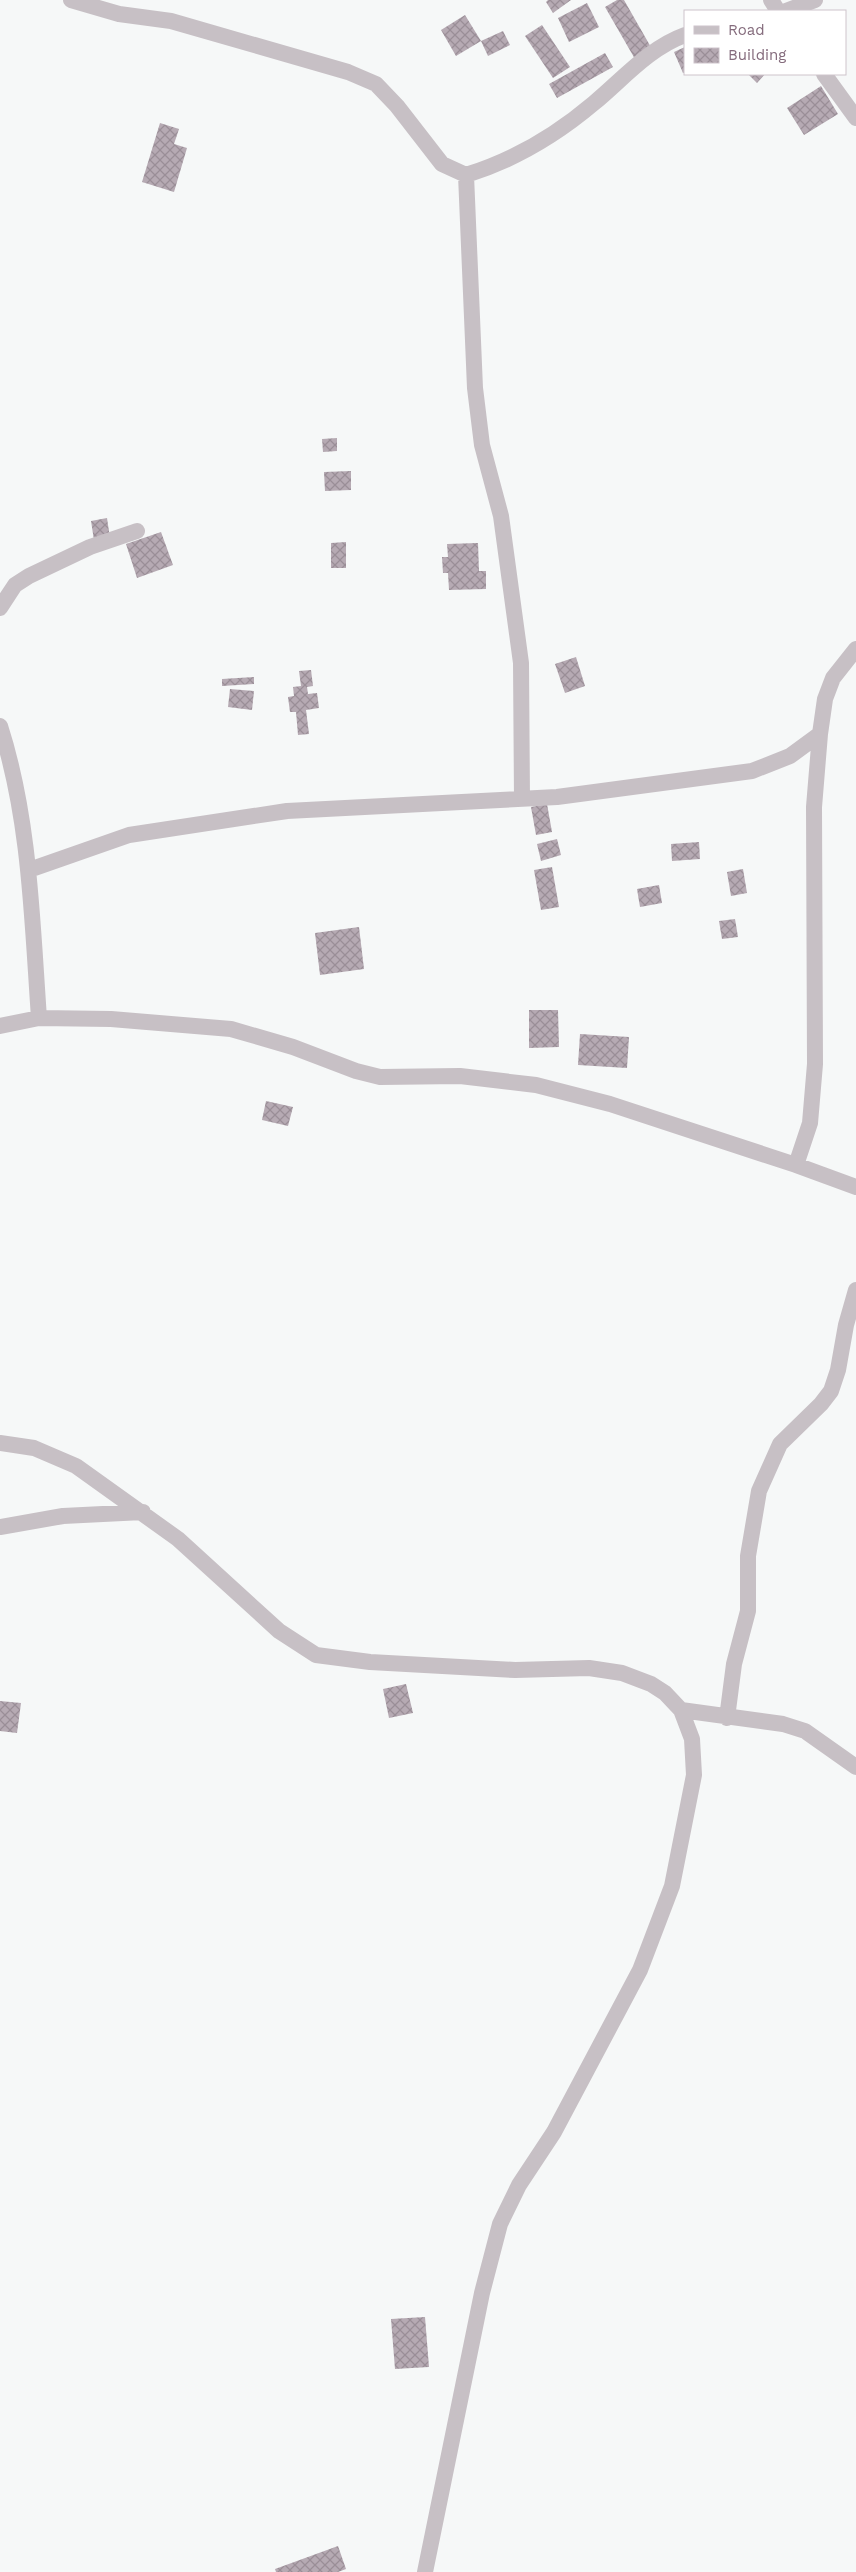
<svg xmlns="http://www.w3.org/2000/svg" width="856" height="2572" viewBox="0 0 856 2572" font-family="'Work Sans',sans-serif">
	<defs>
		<pattern id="building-cross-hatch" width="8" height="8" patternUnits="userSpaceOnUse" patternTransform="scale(1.25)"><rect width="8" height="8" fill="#b6aab3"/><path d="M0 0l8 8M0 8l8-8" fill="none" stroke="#9a8e97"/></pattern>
	</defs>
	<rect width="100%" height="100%" fill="#f6f8f8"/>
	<!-- building -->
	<path fill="url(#building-cross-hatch)" d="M 548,0 L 571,0 L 553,13 L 546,2 Z
		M 617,0 L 624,0 L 652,49 L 635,59 L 605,7 Z
		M 587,3 L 599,27 L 569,42 L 558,18 Z
		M 465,15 L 481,41 L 503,31 L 510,45 L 488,56 L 481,41 L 456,56 L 441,30 Z
		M 542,25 L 570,67 L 553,78 L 525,36 Z
		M 685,47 L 685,72 L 683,73 L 674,52 Z
		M 605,53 L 613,67 L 557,98 L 549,84 Z
		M 748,74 L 765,74 L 757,83 Z
		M 821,86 L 838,114 L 804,135 L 787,108 Z
		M 160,123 L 179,129 L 174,144 L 187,148 L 174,192 L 142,182 Z
		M 337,438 L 337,451 L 323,452 L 322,439 Z
		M 351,471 L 351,490 L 325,491 L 324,472 Z
		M 107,518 L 110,538 L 94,540 L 91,521 Z
		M 161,532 L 173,565 L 137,578 L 126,544 Z
		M 346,542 L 346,568 L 331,568 L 331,543 Z
		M 478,543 L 479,571 L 486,571 L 486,589 L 449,590 L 448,573 L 443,573 L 442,557 L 448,557 L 447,544 Z
		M 576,657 L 585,686 L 565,693 L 555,664 Z
		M 311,670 L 313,686 L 307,687 L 308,694 L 317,693 L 319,708 L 306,710 L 309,734 L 298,735 L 296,712 L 290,712 L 288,697 L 294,696 L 293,687 L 301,686 L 299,671 Z
		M 254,677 L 254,684 L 222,686 L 222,679 Z
		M 230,689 L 254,691 L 252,710 L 228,707 Z
		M 547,804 L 552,832 L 536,835 L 531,807 Z
		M 557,839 L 561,855 L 541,861 L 537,844 Z
		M 699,842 L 700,859 L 672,861 L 671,844 Z
		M 552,867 L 559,907 L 541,910 L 534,870 Z
		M 743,869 L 747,893 L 731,896 L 727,872 Z
		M 659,885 L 662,903 L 640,907 L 637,889 Z
		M 735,919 L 738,937 L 722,939 L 719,921 Z
		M 359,927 L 364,969 L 320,975 L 315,933 Z
		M 529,1010 L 558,1010 L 559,1047 L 529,1048 Z
		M 580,1034 L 629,1037 L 627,1068 L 578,1065 Z
		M 266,1101 L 293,1107 L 288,1126 L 262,1120 Z
		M 406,1684 L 413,1713 L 389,1718 L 383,1689 Z
		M 0,1701 L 21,1703 L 17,1733 L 0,1731 Z
		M 425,2317 L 429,2367 L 395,2369 L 391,2319 Z
		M 338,2546 L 346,2569 L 338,2572 L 276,2572 L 275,2569 Z"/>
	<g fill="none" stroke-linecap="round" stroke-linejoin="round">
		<!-- minor -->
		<path stroke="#c7c0c5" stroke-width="16" d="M 71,0 L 119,14 L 171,21 L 348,72 L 376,84 L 397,106 L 442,164 L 466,175 C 515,160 555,136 594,103 C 623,79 649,48 685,35
			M 771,0 L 778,11
			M 786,11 L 815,0
			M 824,74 L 856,118
			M 466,175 L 475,388 L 482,445 L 501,516 L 521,663 L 522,799
			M 0,608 L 15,585 L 29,576 L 90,547 L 137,531
			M 0,726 C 30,819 32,920 39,1018
			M 29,870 L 129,835 L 287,811 L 557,797 L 752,771 L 790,756 L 820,734
			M 0,1026 L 39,1018 L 111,1019 L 231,1029 L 293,1047 L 356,1071 L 380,1077 L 460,1076 L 536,1085 L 610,1104 L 796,1165 L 856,1187
			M 796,1165 L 810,1123 L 815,1064 L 814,807 L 820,734 L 825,699 L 833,678 L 856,649
			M 0,1443 L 34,1448 L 76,1466 L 178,1539 L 279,1631 L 316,1655 L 370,1662 L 515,1670 L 589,1668 L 622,1673 L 651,1684 L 665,1693 L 681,1710 L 692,1739 L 694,1775 L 672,1886 L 640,1970 L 554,2132 L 519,2185 L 500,2224 L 482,2293 L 425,2572
			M 0,1527 L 63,1516 L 143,1512
			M 681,1710 L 783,1724 L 805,1731 L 856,1767
			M 727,1718 L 734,1664 L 748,1611 L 748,1556 L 759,1491 L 780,1444 L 821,1404 L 831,1391 L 838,1370 L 846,1325 L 856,1290"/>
	</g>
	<!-- legend -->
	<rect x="684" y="10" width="162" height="65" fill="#ffffff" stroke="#cec4cb"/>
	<rect x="694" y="26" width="25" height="8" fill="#c7c0c5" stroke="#cec4cb"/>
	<text x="728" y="35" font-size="15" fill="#846b7c">Road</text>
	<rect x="694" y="48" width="25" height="15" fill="url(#building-cross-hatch)" stroke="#cec4cb"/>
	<text x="728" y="60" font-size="15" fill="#846b7c">Building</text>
</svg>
